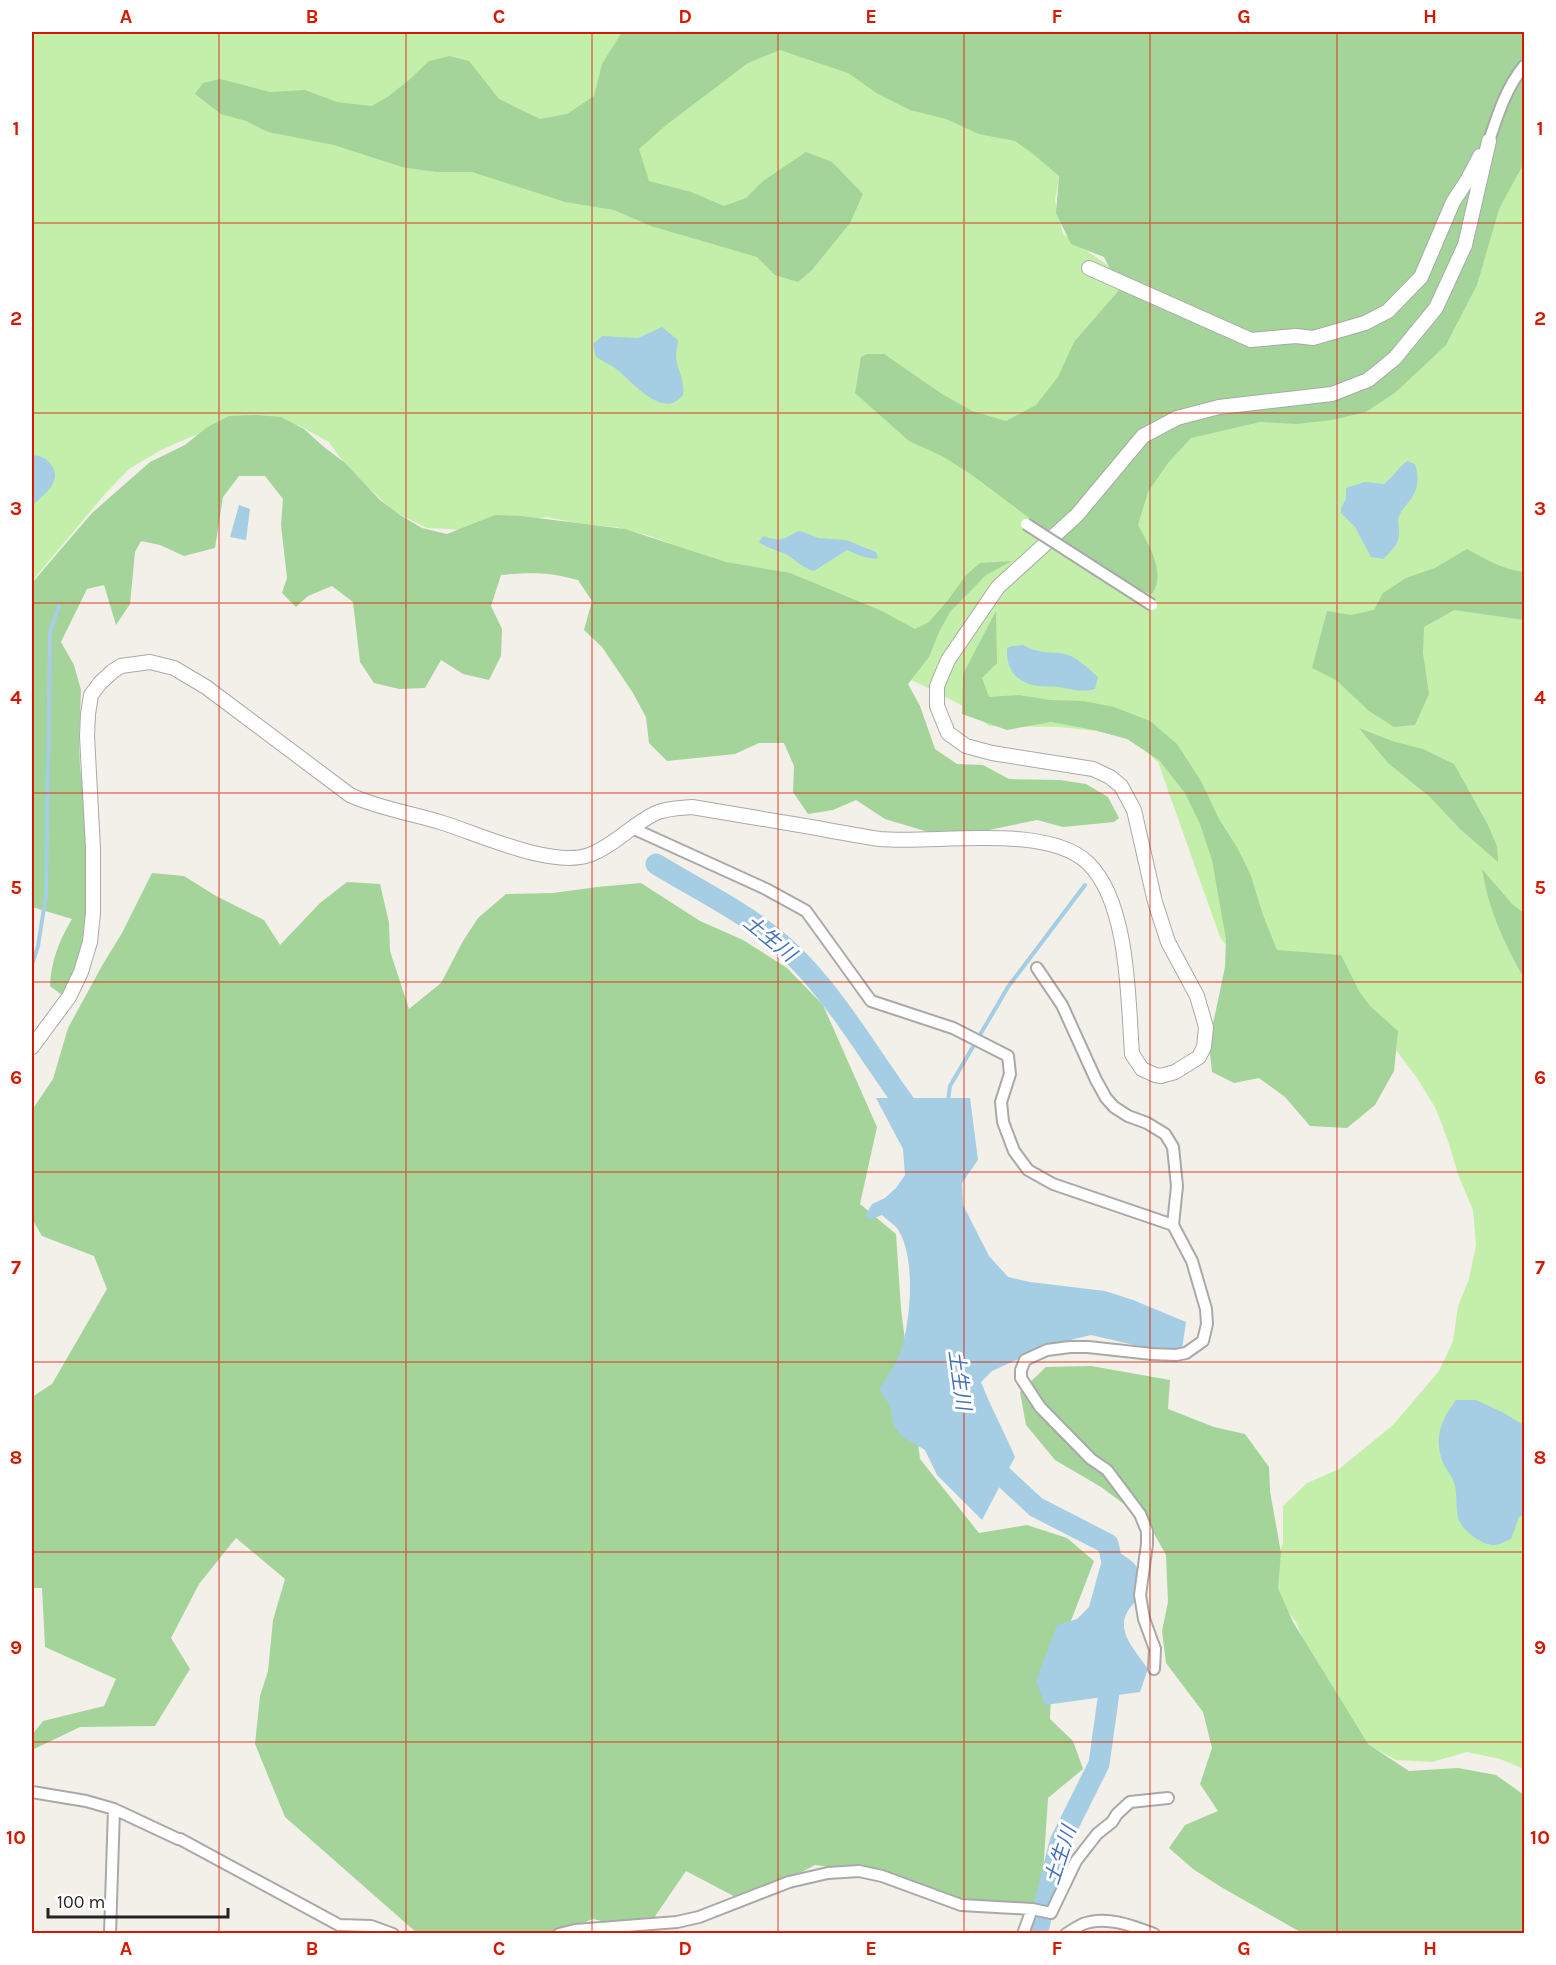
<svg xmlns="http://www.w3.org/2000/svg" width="1556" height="1965" viewBox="0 0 1556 1965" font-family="Karla,'Noto Sans JP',sans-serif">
	<rect width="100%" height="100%" fill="#f2f0e8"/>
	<!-- grass -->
	<path fill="#c4efab" d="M 32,32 L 760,32 L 1054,157 L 1059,178 L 1055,200 L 1063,234 L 1123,276 L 1524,133 L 1524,1769 L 1500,1759 L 1467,1752 L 1432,1762 L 1396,1760 L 1365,1743 L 1309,1654 L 1296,1622 L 1286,1609 L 1273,1576 L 1283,1542 L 1283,1506 L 1307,1483 L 1339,1469 L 1393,1425 L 1439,1371 L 1453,1341 L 1458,1306 L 1469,1279 L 1476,1245 L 1473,1210 L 1459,1177 L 1449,1144 L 1436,1109 L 1417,1078 L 1375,1022 L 1242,967 L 1220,937 L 1158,762 L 1131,739 L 1096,731 L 1060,727 L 989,726 L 961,705 L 916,682 L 889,671 L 715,560 L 650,536 L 616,527 L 581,524 L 547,517 L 512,521 L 464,530 L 427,528 L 395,512 L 349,470 L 329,442 L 298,425 L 263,426 L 193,436 L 161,450 L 129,469 L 105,494 L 32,581 Z"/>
	<!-- forest -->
	<path fill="#a4d49a" d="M 622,32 L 1524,32 L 1524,163 L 1499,209 L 1477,285 L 1446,345 L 1396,392 L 1366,412 L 1332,420 L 1297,424 L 1260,422 L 1191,438 L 1168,463 L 1148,492 L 1138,525 C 1148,544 1167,573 1152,594 L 1134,589 L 1106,567 L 1073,551 L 972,475 L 942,456 L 909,441 L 855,393 L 861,357 L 867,354 L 884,354 L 942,394 L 972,411 L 1006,421 L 1036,405 L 1058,377 L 1074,342 L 1120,289 L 1104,257 L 1071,244 L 1056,213 L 1059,176 L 1032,153 L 1015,141 L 979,134 L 946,119 L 910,110 L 878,94 L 848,73 L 780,50 L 748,63 L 665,126 L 639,149 L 649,181 L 691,192 L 724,206 L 746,198 L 763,181 L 806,152 L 832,162 L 863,194 L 850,223 L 812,270 L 798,282 L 775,275 L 757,257 L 651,226 L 614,210 L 565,202 L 472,172 L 436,172 L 402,167 L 334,145 L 268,132 L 246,121 L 221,114 L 195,94 L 203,83 L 220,79 L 270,92 L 305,90 L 337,102 L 372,106 L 389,96 L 409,80 L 429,61 L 449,56 L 469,61 L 499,99 L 540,119 L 567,114 L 594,96 L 602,64 Z
		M 255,415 L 281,417 L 304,429 L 324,447 L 345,463 L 379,499 L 400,515 L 422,528 L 447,534 L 495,515 L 521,516 L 625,529 L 726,562 L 790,573 L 882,611 L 915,629 L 929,622 L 948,600 L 966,575 L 980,563 L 1012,561 L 986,575 L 950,612 L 939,632 L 929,657 L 908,684 L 920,706 L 935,749 L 957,764 L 983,765 L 1009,779 L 1060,780 L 1086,784 L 1108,797 L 1119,818 L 1114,822 L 1063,827 L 1037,820 L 960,836 L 935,834 L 885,819 L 856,800 L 833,810 L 808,814 L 793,792 L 794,766 L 784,743 L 759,743 L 735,754 L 667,761 L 649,743 L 646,717 L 633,693 L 602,647 L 584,630 L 592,601 L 578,580 C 550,572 530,572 501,575 L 491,606 L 502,629 L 501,656 L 489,680 L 463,674 L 441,660 L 425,688 L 399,689 L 374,683 L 360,662 L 353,602 L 332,586 L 308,596 L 296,607 L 282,593 L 287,578 L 281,525 L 283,499 L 265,476 L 239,476 L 223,497 L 215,548 L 184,556 L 160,545 L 141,541 L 135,552 L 130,604 L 116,625 L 104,585 L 87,589 L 61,642 L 74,665 L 81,690 L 79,741 L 80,767 L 87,819 L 95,926 L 63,996 L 50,986 C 51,961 59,941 72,919 L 32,907 L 32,583 L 92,513 L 150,462 L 185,445 L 206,428 L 229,416 Z
		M 1467,549 C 1485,559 1504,570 1524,572 L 1524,620 L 1454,610 L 1424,627 L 1423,653 L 1429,694 L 1415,725 L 1394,727 L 1369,711 L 1336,680 L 1312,668 L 1327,611 L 1351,615 L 1374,610 L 1383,593 L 1406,578 L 1435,568 Z
		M 996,611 L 997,663 L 982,678 L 989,697 L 1019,695 L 1050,700 L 1083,701 L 1114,707 L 1150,721 L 1177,744 L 1201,781 L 1219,819 L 1237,847 L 1251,876 L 1263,915 L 1277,950 L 1341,955 L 1359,991 L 1370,1006 L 1398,1031 L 1394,1071 L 1375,1105 L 1347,1128 L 1310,1126 L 1285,1097 L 1259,1078 L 1234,1083 L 1212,1072 L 1209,1043 L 1225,967 L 1226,939 L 1212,860 L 1200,824 L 1185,793 L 1159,760 L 1127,739 L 1094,730 L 1051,722 L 1007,730 L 962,714 L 963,674 Z
		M 1359,728 L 1392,741 L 1423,749 L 1454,764 L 1487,823 L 1497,846 L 1498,862 L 1460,829 L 1430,797 L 1388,763 Z
		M 1482,869 L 1512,904 L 1524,913 L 1524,978 C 1504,944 1488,908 1482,869 Z
		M 152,873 L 184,876 L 216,896 L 264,920 L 280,945 L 320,903 L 347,882 L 380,884 L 389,923 L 390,951 L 409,1009 L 441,983 L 463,941 L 478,918 L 506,894 L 553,893 L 597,887 L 641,883 L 700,921 L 743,940 L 787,968 L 823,1005 L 877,1127 L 860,1204 L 896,1234 L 901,1309 L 920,1459 L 979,1533 L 1027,1525 L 1067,1538 L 1094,1561 L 1052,1670 L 1050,1719 L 1073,1741 L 1083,1769 L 1048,1798 L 1041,1904 L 990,1910 L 882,1874 L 815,1865 L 745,1902 L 686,1871 L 645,1931 L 593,1919 L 557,1933 L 417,1933 L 285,1817 L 255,1744 L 260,1696 L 268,1671 L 273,1620 L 285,1579 L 236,1538 L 199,1584 L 171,1638 L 190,1669 L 155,1726 L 80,1727 L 32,1750 L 32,1735 L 43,1721 L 104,1706 L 116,1679 L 45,1647 L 42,1588 L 32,1588 L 32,1397 L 52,1384 L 107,1289 L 94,1256 L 42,1236 L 32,1219 L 32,1110 L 53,1079 L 68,1028 L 103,964 L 122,933 Z
		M 1091,1366 L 1170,1380 L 1168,1409 L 1214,1427 L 1245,1434 L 1269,1467 L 1270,1491 L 1281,1553 L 1278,1588 L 1293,1622 L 1368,1744 L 1409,1771 L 1458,1768 L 1496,1775 L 1524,1795 L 1524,1933 L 1302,1933 L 1221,1887 L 1193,1869 L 1169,1848 L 1185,1825 L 1218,1811 L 1200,1784 L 1212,1748 L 1203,1712 L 1166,1663 L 1162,1631 L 1168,1602 L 1166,1555 L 1147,1521 L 1101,1487 L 1055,1460 L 1026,1425 L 1020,1392 L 1046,1367 Z"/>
	<!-- water -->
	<path fill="#a5cde3" d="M 662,327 L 678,340 C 678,346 676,350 676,355 C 676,369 685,377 683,395 C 680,398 676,402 672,403 C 655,408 631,382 620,372 C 613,366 604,362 596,357 L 593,344 L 602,336 L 638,338 Z
		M 32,455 C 41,456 47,458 52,466 C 63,482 42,496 32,506 Z
		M 1407,461 L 1415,464 C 1420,480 1418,491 1407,504 C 1404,508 1401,511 1399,516 C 1397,523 1400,528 1399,535 C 1398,546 1390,552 1383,559 L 1371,557 L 1355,527 L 1341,513 L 1341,508 L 1346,499 L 1346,488 L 1365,482 L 1384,484 C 1393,477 1398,468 1407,461 Z
		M 239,505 L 250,509 L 246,540 L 230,537 Z
		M 800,531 L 819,538 L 846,540 L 876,552 L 878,558 C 868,560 856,554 847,550 L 814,571 C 803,568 797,561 787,555 C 777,550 768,549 759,542 L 763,536 C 769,538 778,541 785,538 C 791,536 793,532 800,531 Z
		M 1023,645 C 1038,653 1046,652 1061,653 C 1075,655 1088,668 1098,677 L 1095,689 C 1081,693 1072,689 1058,687 C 1052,686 1045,687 1039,686 C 1017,683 1006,671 1007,648 L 1012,646 Z
		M 876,1098 L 970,1098 L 978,1160 L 962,1183 L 963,1205 L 989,1256 L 1008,1277 L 1030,1282 L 1105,1291 L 1133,1300 L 1186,1322 L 1181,1356 L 1091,1335 L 1049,1345 L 992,1371 L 981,1382 C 991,1408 1004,1431 1015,1457 L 982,1520 L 937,1475 L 925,1450 L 901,1436 L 894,1426 L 890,1406 L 879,1389 C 887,1377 895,1366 900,1353 C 911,1323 917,1253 896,1227 C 892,1223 886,1219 882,1215 L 870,1220 L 865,1216 L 872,1204 L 885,1198 L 896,1188 L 905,1175 L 903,1149 Z
		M 1456,1400 L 1476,1400 L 1502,1412 L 1524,1425 L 1524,1515 L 1519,1517 L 1511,1539 C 1506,1541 1499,1545 1494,1545 C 1481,1545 1462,1530 1458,1518 C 1456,1509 1457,1495 1455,1485 C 1453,1478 1448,1472 1444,1465 C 1433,1440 1440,1421 1456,1400 Z
		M 1109,1546 C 1136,1564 1143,1562 1139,1598 C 1109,1625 1130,1643 1148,1669 L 1140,1692 L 1045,1705 L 1036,1681 L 1057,1625 L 1077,1619 L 1089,1607 L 1100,1567 Z"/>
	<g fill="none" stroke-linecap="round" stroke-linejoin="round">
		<!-- stream -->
		<path stroke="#a5cde3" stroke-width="4" d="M 32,965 L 38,946 L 46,895 L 50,632 L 59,606
			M 948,1101 L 950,1086 L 1008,987 L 1085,885"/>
		<!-- river -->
		<path stroke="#a5cde3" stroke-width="21" d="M 656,864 C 705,894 760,919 800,962 C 845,1009 877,1068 917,1120
			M 984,1459 L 1036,1507 L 1108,1544 L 1113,1567 L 1112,1573
			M 1037,1934 L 1060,1842 L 1099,1764 L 1111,1678 L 1110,1669"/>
		<!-- minor casing -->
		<g stroke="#a9a9a9" stroke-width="14">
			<path id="minor" d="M 1489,141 C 1498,114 1506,88 1524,66
				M 632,828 L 766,889 L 806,911 L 871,1001 L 953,1028 L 1008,1056 L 1010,1074 L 1001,1102 L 1003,1122 L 1014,1151 L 1028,1170 L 1053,1184 L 1173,1225
				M 1037,968 L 1062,1005 L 1096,1080 L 1106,1098 L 1114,1107 L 1128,1116 L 1147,1123 L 1165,1134 L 1173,1147 L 1177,1186 L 1173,1225 L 1192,1261 L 1206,1309 L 1207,1324 L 1203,1341 L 1186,1353 L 1176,1355 L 1152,1354 L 1088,1347 L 1070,1347 L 1047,1350 L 1025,1360 L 1021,1370 L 1021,1378 L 1040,1407 L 1091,1459 L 1107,1470 L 1140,1514 L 1147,1531 L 1147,1544 L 1140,1595 L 1144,1619 L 1155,1649 L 1154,1669
				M 32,1792 L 86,1801 L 114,1809 L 178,1839 L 180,1839 L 339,1925 L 371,1926 L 393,1934
				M 110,1934 L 114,1809
				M 559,1934 L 575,1930 L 677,1922 L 699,1917 L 789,1882 L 828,1873 L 859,1871 L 882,1876 L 961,1905 L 1032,1909 L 1051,1913 L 1076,1861 L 1097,1834 L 1112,1822 L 1117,1814 L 1130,1802 L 1168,1798
				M 1023,1934 L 1032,1909
				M 1066,1934 C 1072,1930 1077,1927 1083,1924 C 1106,1915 1133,1926 1154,1934"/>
		</g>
		<!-- tertiary casing -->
		<g stroke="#a9a9a9" stroke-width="16">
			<path id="tertiary" d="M 1089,268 L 1251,340 L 1296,336 L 1313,338 L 1365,323 L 1388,311 L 1421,277 L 1453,202 L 1468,179 L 1480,156
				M 32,1047 L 69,997 L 81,972 L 90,942 L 93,913 L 93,848 L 87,736 L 88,714 L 91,695 L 100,683 L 113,671 L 121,666 L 150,662 L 174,668 L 206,687 L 350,795 C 380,809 412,813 443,823 C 481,835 552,868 589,855 C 614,846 632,824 656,813 C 667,808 680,808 692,807 C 734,814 775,821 817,828 C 838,832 859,836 880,839 C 936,844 1046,823 1088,863 C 1129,903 1128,999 1132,1054 L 1142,1069 L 1155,1075 L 1161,1076 L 1175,1072 L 1199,1057 L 1204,1047 L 1206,1027 L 1197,996 L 1168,942 L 1155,902 L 1134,810 L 1121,786 L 1110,777 L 1093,769 L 992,753 L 966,746 L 948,733 L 937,706 L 937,686 L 948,660 L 998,587 L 1077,515 L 1143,436 L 1177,418 L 1219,407 L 1332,394 L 1368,380 L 1395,358 L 1436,308 L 1465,245 L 1489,141"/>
		</g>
		<!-- minor -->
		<use href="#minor" stroke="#fff" stroke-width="10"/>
		<!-- tertiary -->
		<use href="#tertiary" stroke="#fff" stroke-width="14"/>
		<!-- minor-bridge casing -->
		<g stroke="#a9a9a9" stroke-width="14" stroke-linecap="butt">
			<path id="minor-bridge" d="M 1026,524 L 1152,605"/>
		</g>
		<!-- minor-bridge -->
		<use href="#minor-bridge" stroke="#fff" stroke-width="10"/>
	</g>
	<!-- grid -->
	<path fill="none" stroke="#d31a00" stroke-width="1.5" stroke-opacity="0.55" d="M 219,32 L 219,1934M 406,32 L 406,1934M 592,32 L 592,1934M 778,32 L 778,1934M 964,32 L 964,1934M 1150,32 L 1150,1934M 1337,32 L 1337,1934M 32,223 L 1524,223M 32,413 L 1524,413M 32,603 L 1524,603M 32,793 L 1524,793M 32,982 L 1524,982M 32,1172 L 1524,1172M 32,1362 L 1524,1362M 32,1552 L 1524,1552M 32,1742 L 1524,1742"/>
	<g text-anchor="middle" stroke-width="6" stroke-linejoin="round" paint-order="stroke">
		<!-- water labels -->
		<g font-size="20" font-style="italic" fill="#4571ba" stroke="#fff">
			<text transform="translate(770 938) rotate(39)" y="7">土生川</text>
			<text transform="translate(960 1380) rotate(82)" y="7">土生川</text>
			<text transform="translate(1060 1855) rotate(-72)" y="7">土生川</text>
		</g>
	</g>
	<!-- border -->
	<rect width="1556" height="1965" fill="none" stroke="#ffffff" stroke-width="66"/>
	<!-- scale -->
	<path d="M48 1908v9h180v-9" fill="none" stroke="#222222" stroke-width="3"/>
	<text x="57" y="1908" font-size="18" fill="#222222" stroke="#ffffff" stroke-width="4.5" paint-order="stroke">100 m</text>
	<rect x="33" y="33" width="1490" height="1899" fill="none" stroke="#d31a00" stroke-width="2"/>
	<g font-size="20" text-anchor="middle" font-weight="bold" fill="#d31a00">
		<text x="126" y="23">A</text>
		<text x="312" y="23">B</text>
		<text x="499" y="23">C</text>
		<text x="685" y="23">D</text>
		<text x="871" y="23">E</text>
		<text x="1057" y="23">F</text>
		<text x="1244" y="23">G</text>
		<text x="1430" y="23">H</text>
		<text x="16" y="135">1</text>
		<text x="1540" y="135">1</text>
		<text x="16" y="325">2</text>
		<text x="1540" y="325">2</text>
		<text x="16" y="515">3</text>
		<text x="1540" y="515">3</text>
		<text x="16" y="704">4</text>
		<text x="1540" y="704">4</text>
		<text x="16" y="894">5</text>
		<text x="1540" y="894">5</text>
		<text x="16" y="1084">6</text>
		<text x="1540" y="1084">6</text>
		<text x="16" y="1274">7</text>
		<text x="1540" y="1274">7</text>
		<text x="16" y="1464">8</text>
		<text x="1540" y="1464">8</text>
		<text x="16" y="1654">9</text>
		<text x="1540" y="1654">9</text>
		<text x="16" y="1844">10</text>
		<text x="1540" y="1844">10</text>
		<text x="126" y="1955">A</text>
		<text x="312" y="1955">B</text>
		<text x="499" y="1955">C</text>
		<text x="685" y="1955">D</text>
		<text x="871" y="1955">E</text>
		<text x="1057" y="1955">F</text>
		<text x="1244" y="1955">G</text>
		<text x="1430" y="1955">H</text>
	</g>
</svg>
